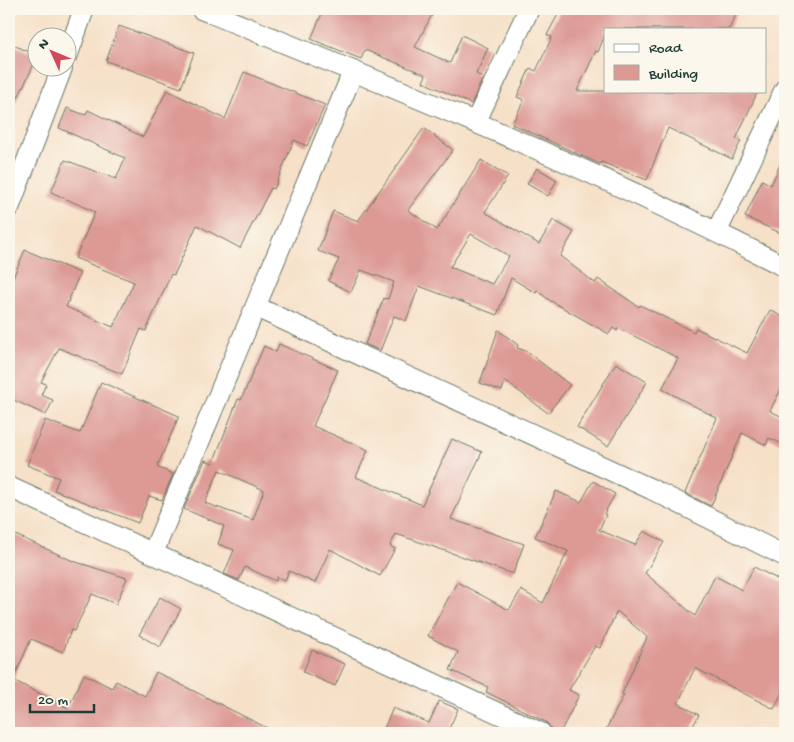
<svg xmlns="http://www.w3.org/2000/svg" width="794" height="742" viewBox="0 0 794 742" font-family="'Gochi Hand',sans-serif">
	<rect width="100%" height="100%" fill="#fbf7ec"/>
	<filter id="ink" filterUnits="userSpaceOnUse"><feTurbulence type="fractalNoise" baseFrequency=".02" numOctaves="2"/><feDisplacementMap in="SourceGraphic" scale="10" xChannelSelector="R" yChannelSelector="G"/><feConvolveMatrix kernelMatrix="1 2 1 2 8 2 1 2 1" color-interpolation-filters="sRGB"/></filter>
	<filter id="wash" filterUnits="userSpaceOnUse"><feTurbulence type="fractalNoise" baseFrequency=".0096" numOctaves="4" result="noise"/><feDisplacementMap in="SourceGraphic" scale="20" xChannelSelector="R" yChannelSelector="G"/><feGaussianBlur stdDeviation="1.12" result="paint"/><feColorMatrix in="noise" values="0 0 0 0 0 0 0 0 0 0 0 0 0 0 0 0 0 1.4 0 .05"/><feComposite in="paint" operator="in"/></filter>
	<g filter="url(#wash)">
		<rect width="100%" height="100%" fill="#f6e0c7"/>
		<g id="blocks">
			<!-- building -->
			<path fill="#dd9a95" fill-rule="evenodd" d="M 324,9 L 435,9 L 415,47 L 450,63 L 462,35 L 488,48 L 476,74 L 483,78 L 471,104 L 423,82 L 426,75 L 365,50 L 361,59 L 311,39 Z
				M 561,9 L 739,9 L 729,29 L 605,29 L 605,35 L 598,52 L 596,51 L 577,91 L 758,91 L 736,139 L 741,141 L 732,159 L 668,128 L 647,180 L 601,162 L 600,164 L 512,124 L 524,100 L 517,97 L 530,68 L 536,71 L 552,37 L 547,35 Z
				M 119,26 L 194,53 L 181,88 L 106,61 Z
				M 9,43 L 38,56 L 9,116 Z
				M 244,72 L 325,105 L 307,146 L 294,140 L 274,189 L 271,188 L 240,248 L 197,225 L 174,275 L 171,274 L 146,331 L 141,329 L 122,374 L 59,348 L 41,382 L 46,384 L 41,395 L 53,400 L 46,415 L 9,398 L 9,287 L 25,250 L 80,273 L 66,307 L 113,327 L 134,282 L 75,258 L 95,212 L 51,192 L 65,160 L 116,179 L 125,158 L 59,128 L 67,108 L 85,115 L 88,110 L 143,137 L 167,90 L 225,119 Z
				M 424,128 L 453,150 L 408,210 L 437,230 L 481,160 L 508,176 L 485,212 L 539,244 L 553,220 L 574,232 L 560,256 L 595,283 L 598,279 L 639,307 L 640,305 L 694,332 L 696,328 L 747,353 L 770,310 L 785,318 L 785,381 L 770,411 L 785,418 L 785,445 L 769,438 L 766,445 L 742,433 L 711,506 L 685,493 L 717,418 L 662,389 L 678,358 L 618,328 L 617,331 L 613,328 L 609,334 L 549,300 L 537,290 L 536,293 L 511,278 L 497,315 L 419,286 L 406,321 L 394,316 L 380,351 L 365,344 L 384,298 L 388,299 L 394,282 L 361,270 L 351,292 L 328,281 L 339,259 L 318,251 L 333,211 L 358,221 ZM 471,234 L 509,256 L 492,284 L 450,267 Z
				M 785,153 L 785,235 L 745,217 L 762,180 L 771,185 Z
				M 537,168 L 557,180 L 548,196 L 527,184 Z
				M 498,330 L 518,345 L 517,348 L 526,351 L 570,385 L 548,413 L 505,381 L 502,391 L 480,383 Z
				M 279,344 L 338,370 L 313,426 L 368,450 L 356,477 L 422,505 L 452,439 L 482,452 L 451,519 L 524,544 L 513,574 L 396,534 L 390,546 L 395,549 L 380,576 L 330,549 L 315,583 L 289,571 L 285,580 L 277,577 L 276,581 L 245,567 L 239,580 L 224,574 L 234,550 L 218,544 L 224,526 L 184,509 L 205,460 L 213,463 L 238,399 L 241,400 L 264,346 L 276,352 ZM 219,470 L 264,490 L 253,520 L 205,503 Z
				M 616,363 L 647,382 L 608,446 L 577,427 Z
				M 101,382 L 179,416 L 157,467 L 173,474 L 162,500 L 149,496 L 138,523 L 54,490 L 59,478 L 27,465 L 45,420 L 80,433 Z
				M 593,481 L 615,494 L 604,514 L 606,515 L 599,530 L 635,545 L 644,531 L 664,542 L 645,573 L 695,616 L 715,576 L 742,590 L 754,567 L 785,583 L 785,686 L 774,709 L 695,668 L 678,703 L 699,715 L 689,733 L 604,733 L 624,695 L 622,694 L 647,637 L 617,611 L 600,648 L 595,646 L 569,690 L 579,695 L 560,733 L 552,730 L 546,722 L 486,692 L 488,687 L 450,670 L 458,652 L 428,636 L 457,582 L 509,610 L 521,590 L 543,603 L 568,551 L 535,537 L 556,491 L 581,502 Z
				M 9,532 L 73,561 L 127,578 L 116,604 L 92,594 L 74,631 L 71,630 L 63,652 L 31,639 L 13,680 L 68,708 L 84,674 L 112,688 L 116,681 L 145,696 L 156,672 L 277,733 L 9,733 Z
				M 160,597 L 181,609 L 160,647 L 139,635 Z
				M 312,650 L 345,664 L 335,686 L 303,672 Z
				M 439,701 L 458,709 L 448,731 L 453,733 L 382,733 L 393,708 L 429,723 Z"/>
		</g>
	</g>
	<g filter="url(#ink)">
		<use href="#blocks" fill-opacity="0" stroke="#6a7667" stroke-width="1"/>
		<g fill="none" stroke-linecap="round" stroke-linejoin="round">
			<!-- minor casing -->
			<g stroke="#6a7667" stroke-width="22">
				<path id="minor" d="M 201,9 C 398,89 596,169 785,267
					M 68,54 L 84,9
					M 476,121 L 529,9
					M 9,208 L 62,68
					M 717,231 L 785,89
					M 256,307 L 651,489 L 785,556
					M 9,487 L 541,733
					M 153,553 L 353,72"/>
			</g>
			<!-- minor -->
			<use href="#minor" stroke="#fff" stroke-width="20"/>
		</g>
	</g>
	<!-- margin -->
	<rect width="794" height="742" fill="none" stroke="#fbf7ec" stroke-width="30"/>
	<!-- legend -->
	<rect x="604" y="28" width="162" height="65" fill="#fbf7ec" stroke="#a3ada2"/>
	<rect x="614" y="44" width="25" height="8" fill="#ffffff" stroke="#a3ada2"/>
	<text x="649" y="52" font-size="15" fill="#1f3d34">Road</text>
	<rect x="614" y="65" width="25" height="15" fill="#dd9a95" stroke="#a3ada2"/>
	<text x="649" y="78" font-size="15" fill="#1f3d34">Building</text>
	<!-- north arrow -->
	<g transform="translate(52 52) rotate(314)"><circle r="24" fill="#fbf7ec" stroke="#a3ada2"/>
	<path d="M0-4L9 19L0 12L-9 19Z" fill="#d1495b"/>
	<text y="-8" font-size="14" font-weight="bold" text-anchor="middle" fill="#1f3d34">N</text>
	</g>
	<!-- scale -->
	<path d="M30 704v8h64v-8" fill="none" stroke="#1f3d34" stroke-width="2.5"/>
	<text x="38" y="704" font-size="15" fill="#1f3d34" stroke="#fbf7ec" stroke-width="4" paint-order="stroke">20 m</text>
</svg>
